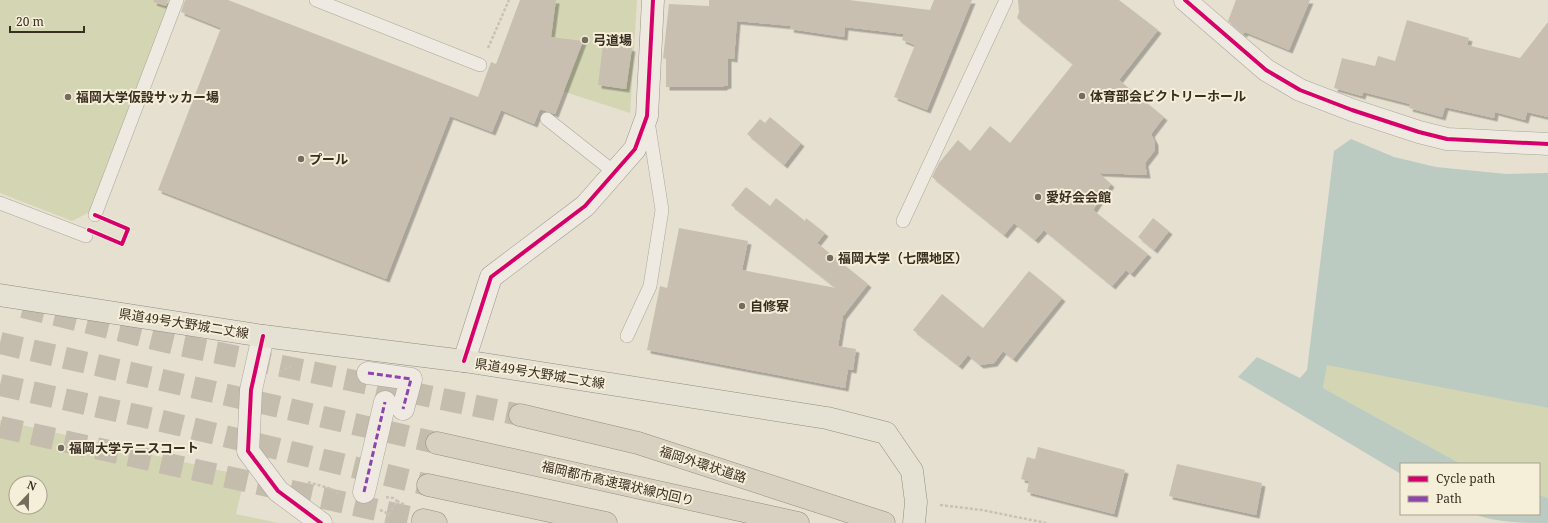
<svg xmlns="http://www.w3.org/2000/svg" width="1548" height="523" viewBox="0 0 1548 523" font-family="'Noto Serif','Noto Sans JP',serif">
	<defs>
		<filter id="shadow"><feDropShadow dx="3.5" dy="3.5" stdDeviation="0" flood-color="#0004"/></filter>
	</defs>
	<rect width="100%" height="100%" fill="#e6e0d0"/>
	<!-- green -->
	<path fill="#d3d5b3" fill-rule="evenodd" d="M 0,0 L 171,0 L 92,211 L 72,221 L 0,193 Z
		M 543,0 L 637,0 L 630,113 L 528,80 Z
		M 1327,364 L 1548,408 L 1548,498 L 1539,495 L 1539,464 L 1461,464 L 1323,388 Z
		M 0,420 L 245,476 L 236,514 L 278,523 L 0,523 ZM 16,483 L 40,483 L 40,507 L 16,507 Z"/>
	<!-- water -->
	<path fill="#bbcbc2" d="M 1351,139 L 1394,157 L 1436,167 L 1506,174 L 1548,173 L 1548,408 L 1327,365 L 1323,388 L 1461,464 L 1401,464 L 1401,474 L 1238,377 L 1257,357 L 1300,378 L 1307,370 L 1334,151 Z
		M 1539,495 L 1548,498 L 1548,523 C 1522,523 1498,523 1474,514 L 1539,514 Z"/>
	<!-- building -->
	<path fill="#c9bfb1" filter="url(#shadow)" d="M 154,0 L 168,0 L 166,6 L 153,2 Z
		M 185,0 L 228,0 L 478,97 L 491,62 L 496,64 L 520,0 L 556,0 L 551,37 L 583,41 L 555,114 L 540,109 L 534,124 L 501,110 L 492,132 L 450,116 L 386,279 L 158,190 L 221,28 L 181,12 Z
		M 709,0 L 849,0 L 930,10 L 934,0 L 972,0 L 927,110 L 894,97 L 915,45 L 902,40 L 904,34 L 845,27 L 844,37 L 790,29 L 791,26 L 737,21 L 734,59 L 728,58 L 728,85 L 724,86 L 724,87 L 666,87 L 666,59 L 663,58 L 669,4 L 709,6 Z
		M 1018,0 L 1119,0 L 1158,30 L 1119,80 L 1164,117 L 1151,134 L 1155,142 L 1155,150 L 1145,163 L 1147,175 L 1099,173 L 1111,184 L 1093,210 L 1148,254 L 1131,274 L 1126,270 L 1112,286 L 1044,230 L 1035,240 L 1014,223 L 1004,235 L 932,177 L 939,163 L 958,140 L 970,151 L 990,126 L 1010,143 L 1073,64 L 1017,18 L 1019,12 Z
		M 1236,0 L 1310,0 L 1289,50 L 1245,32 L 1243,34 L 1228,21 Z
		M 1407,20 L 1469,38 L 1467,45 L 1520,58 L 1548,22 L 1548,117 L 1527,112 L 1525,120 L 1495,112 L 1494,118 L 1445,107 L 1442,117 L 1409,108 L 1410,104 L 1363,92 L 1362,96 L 1334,88 L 1342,58 L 1375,66 L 1378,56 L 1395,61 Z
		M 603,44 L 632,48 L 626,89 L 598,85 Z
		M 770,117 L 801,143 L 784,165 L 747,134 L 760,119 L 765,123 Z
		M 746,187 L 770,206 L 776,198 L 805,221 L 806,218 L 825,233 L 817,243 L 868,284 L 843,316 L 838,346 L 856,349 L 853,370 L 848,369 L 845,388 L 647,350 L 660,286 L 667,288 L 679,228 L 748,241 L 742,270 L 836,288 L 731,205 Z
		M 1153,218 L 1169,231 L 1154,250 L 1138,237 Z
		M 1029,271 L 1062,298 L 1013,359 L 1003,351 L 994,363 L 980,365 L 968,355 L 959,366 L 913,330 L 942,294 L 983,328 Z
		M 1038,447 L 1125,470 L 1114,514 L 1027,492 L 1029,481 L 1021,479 L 1027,457 L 1035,459 Z
		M 1177,464 L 1262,483 L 1256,515 L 1169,496 Z"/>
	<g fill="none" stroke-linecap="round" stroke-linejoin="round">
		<!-- highway-tunnel -->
		<path stroke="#c4bcad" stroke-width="22" stroke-dasharray="22 11" stroke-linecap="butt" d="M 23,307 L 175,344 L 520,415
			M 0,343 L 437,443
			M 0,385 L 158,420 L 428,485
			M 0,427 L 423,520"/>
		<!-- lane casing -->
		<g stroke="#aba599" stroke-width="14">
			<path id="lane" d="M 316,0 L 480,65
				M 547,119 L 614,172
				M 0,203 L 86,236
				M 95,215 L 177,0
				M 903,221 L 1006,0
				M 627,336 L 650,286 L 662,210 L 648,121"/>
		</g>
		<!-- street casing -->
		<g stroke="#aba599" stroke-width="23">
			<path id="street" d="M 1185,0 L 1266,70 L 1300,90 L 1352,110 L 1419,132 L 1447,139 L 1548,144
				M 263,336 L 251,390 L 248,451 L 278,491 L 321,523
				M 368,373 L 411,379 L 403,409
				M 364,492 L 385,402"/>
		</g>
		<!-- secondary casing -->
		<g stroke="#9b9588" stroke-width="23">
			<path id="secondary" d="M 464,361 L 491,277 L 585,206 L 635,149 L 647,116 L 653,0"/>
		</g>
		<!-- primary casing -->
		<g stroke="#918b80" stroke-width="23">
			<path id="primary" d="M 0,295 L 263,336 L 464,361 L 827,418 L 886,433 L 912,471 L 916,502 L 914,523"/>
		</g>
		<!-- highway casing -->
		<g stroke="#918b80" stroke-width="23">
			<path id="highway" d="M 520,415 L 638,443 L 884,523
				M 437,443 L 798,523
				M 428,485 L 606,523
				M 423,520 L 436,523"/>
		</g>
		<!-- path -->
		<path stroke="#c7c1b8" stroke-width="2.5" stroke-dasharray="3 2" stroke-linecap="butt" d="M 488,48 L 509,0
			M 280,372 L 293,365
			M 308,482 L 332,489 L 340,495
			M 386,497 L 393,498 L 397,501
			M 940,505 L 982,510 L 1046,523
			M 380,510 L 389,514 L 385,523
			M 389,514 L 397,501 L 405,505"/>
		<!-- lane -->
		<use href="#lane" stroke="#eeeae2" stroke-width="13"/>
		<!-- street -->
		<use href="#street" stroke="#eeeae2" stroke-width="22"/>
		<!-- secondary -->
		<use href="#secondary" stroke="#eeeae2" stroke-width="22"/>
		<!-- primary -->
		<use href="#primary" stroke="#e5e1d3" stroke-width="22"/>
		<!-- highway -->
		<use href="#highway" stroke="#d8d1c2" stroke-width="22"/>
		<!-- quiet -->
		<path stroke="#8e44ad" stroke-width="3" stroke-dasharray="6 3" stroke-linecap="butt" d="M 368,373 L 411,379 L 403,409
			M 364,492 L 385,402"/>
		<!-- cycleway casing -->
		<g stroke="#f5eed8" stroke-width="6">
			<path id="cycleway" d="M 1185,0 L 1266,70 L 1300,90 L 1352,110 L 1419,132 L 1447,139 L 1548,144
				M 89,230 L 122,244 L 128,229 L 95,215
				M 263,336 L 251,390 L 248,451 L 278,491 L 321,523
				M 464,361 L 491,277 L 585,206 L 635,149 L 647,116 L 653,0"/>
		</g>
		<!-- cycleway -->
		<use href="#cycleway" stroke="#d6006c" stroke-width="4"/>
	</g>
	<!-- markers -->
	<g fill="#766c5e" stroke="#f5eed8" stroke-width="1.5">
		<circle cx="585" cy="40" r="4"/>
		<circle cx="1082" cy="96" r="4"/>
		<circle cx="68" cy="97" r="4"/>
		<circle cx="301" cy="159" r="4"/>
		<circle cx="1038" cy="197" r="4"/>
		<circle cx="830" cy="258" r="4"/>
		<circle cx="742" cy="306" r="4"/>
		<circle cx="61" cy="448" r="4"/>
	</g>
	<g text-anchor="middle" stroke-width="4" stroke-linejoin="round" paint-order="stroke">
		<!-- poi labels -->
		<g font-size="13" font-weight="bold" fill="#3a2e21" stroke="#f5eed8" text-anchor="start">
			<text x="593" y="45">弓道場</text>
			<text x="1090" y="101">体育部会ビクトリーホール</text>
			<text x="76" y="102">福岡大学仮設サッカー場</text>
			<text x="309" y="164">プール</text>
			<text x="1046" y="202">愛好会会館</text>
			<text x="838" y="263">福岡大学（七隈地区）</text>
			<text x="750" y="311">自修寮</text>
			<text x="69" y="453">福岡大学テニスコート</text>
		</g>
		<!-- street labels -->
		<g font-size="13" fill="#3a2e21" stroke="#f5eed8">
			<text transform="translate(184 323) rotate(9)" y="5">県道49号大野城二丈線</text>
			<text transform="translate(540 373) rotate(9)" y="5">県道49号大野城二丈線</text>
			<text transform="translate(703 464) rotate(18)" y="5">福岡外環状道路</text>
			<text transform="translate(618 483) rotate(13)" y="5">福岡都市高速環状線内回り</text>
		</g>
	</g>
	<!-- legend -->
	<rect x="1400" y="463" width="140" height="52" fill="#f5eed8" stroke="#aaa18f"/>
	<rect x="1408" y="476" width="20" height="6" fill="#d6006c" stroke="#aaa18f"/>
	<text x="1436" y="483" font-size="12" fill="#3a2e21">Cycle path</text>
	<rect x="1408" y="496" width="20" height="6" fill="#8e44ad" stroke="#aaa18f"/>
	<text x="1436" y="503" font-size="12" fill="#3a2e21">Path</text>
	<!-- north arrow -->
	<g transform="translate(28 495) rotate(22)"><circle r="19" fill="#f5eed8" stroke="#aaa18f"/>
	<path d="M0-3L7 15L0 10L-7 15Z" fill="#766c5e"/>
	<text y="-6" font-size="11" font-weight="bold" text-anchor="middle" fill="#3a2e21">N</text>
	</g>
	<!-- scale -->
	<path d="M10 26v6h74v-6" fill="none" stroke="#3a2e21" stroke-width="2"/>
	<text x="16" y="26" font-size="12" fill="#3a2e21" stroke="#f5eed8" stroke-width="3" paint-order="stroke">20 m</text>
</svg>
